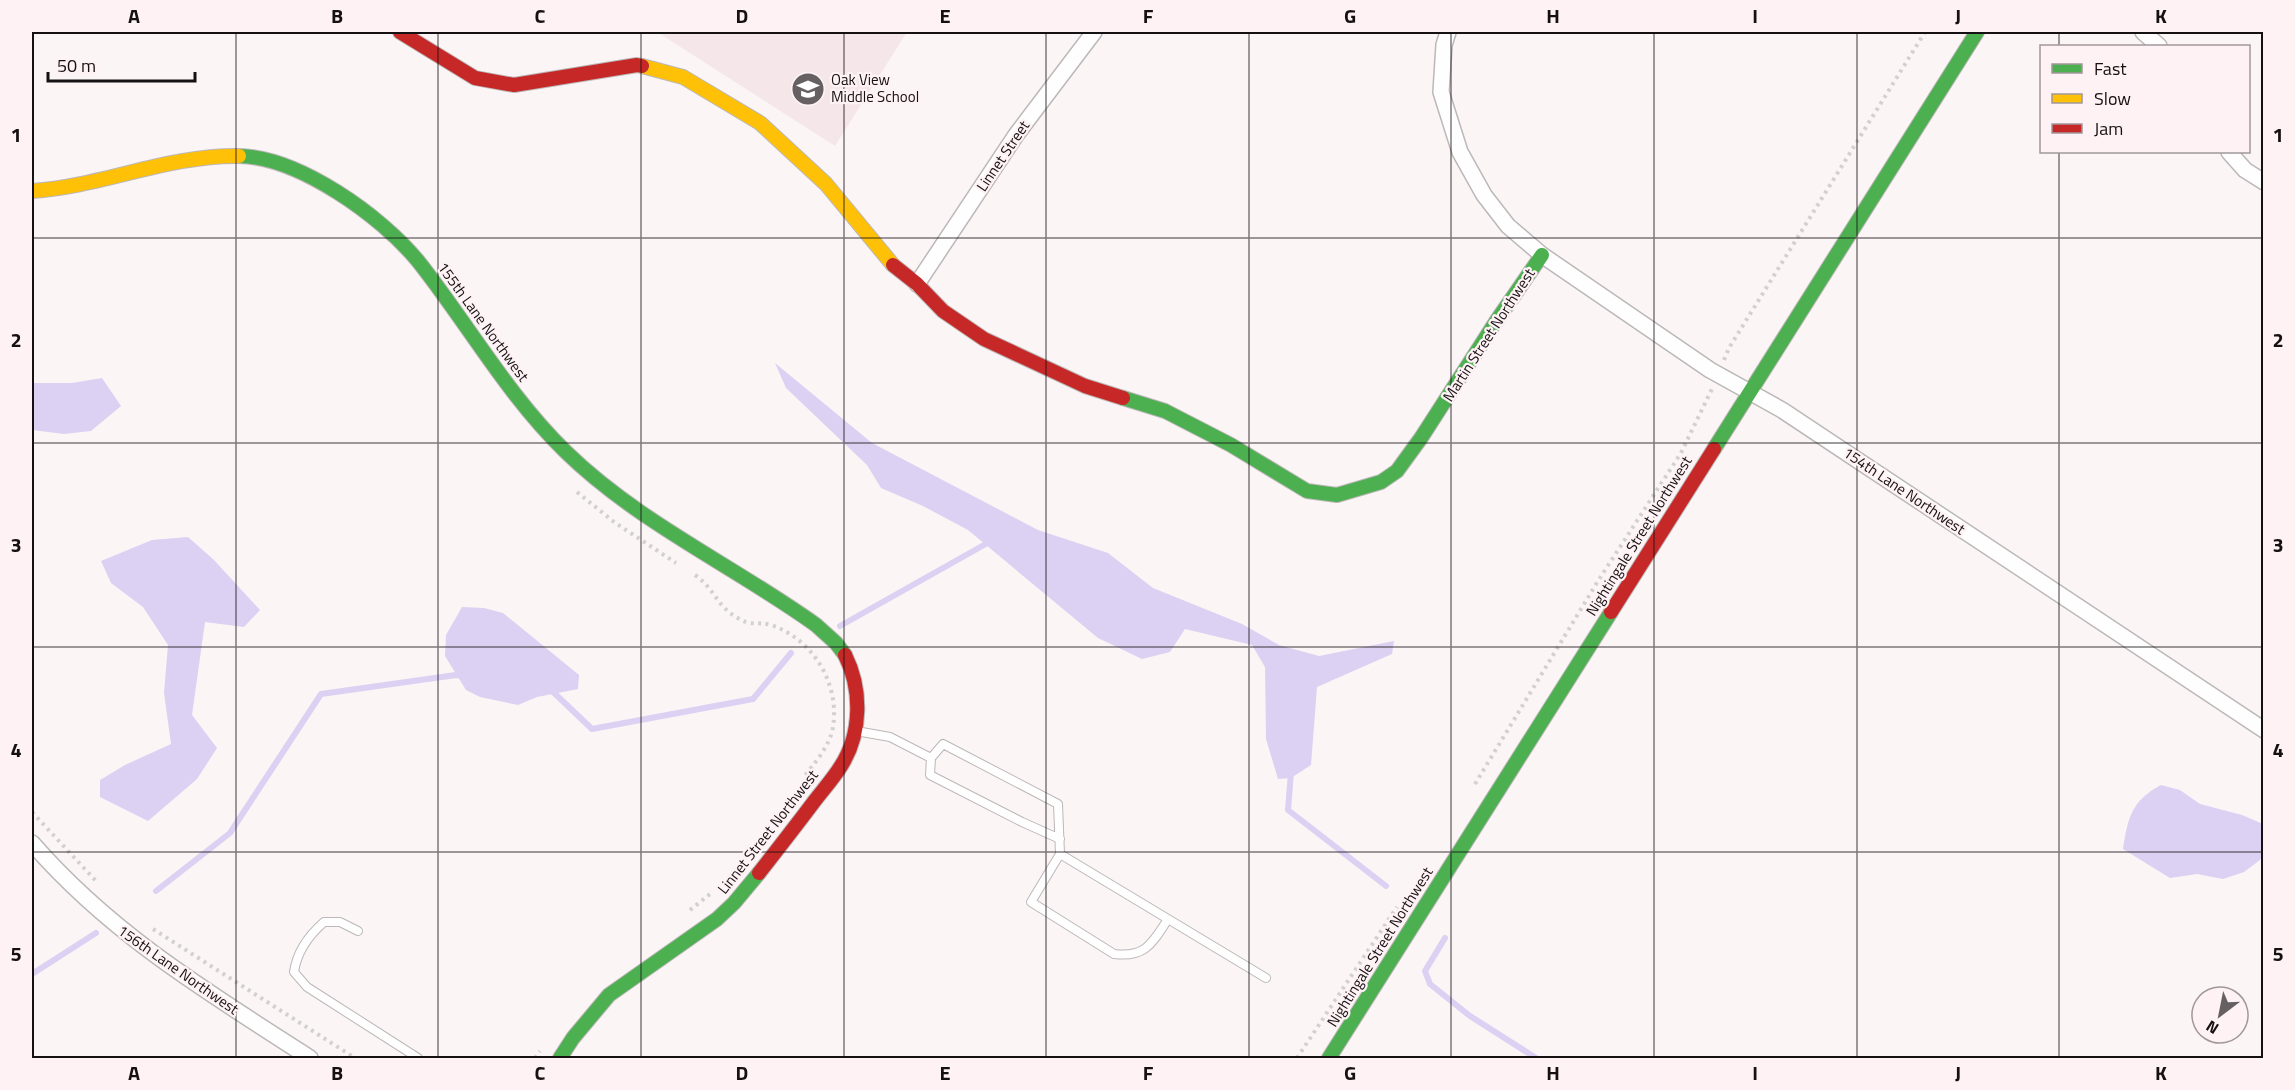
<svg xmlns="http://www.w3.org/2000/svg" width="2295" height="1090" viewBox="0 0 2295 1090" font-family="'Titillium Web',sans-serif">
	<rect width="100%" height="100%" fill="#fbf5f6"/>
	<!-- built -->
	<path fill="#f5e6ea" d="M 657,32 L 907,32 L 835,146 Z"/>
	<!-- water -->
	<path fill="#dcd1f2" d="M 775,363 L 872,443 L 1038,530 L 1108,553 L 1153,588 L 1242,624 L 1279,645 L 1319,656 L 1394,641 L 1392,654 L 1317,687 L 1311,765 L 1291,778 L 1278,779 L 1266,739 L 1265,667 L 1252,645 L 1185,629 L 1170,652 L 1142,659 L 1098,638 L 968,530 L 923,506 L 881,488 L 867,465 L 786,388 Z
		M 102,378 L 121,406 L 91,431 L 64,434 L 32,430 L 32,383 L 72,383 Z
		M 188,537 L 214,560 L 260,610 L 244,627 L 205,622 L 192,715 L 217,748 L 197,779 L 148,821 L 100,797 L 100,780 L 125,765 L 171,744 L 164,693 L 168,645 L 143,607 L 111,583 L 101,561 L 152,540 Z
		M 462,607 L 484,608 L 503,613 L 579,675 L 578,689 L 537,697 L 518,705 L 480,697 L 466,690 L 445,656 L 446,635 Z
		M 2161,785 L 2180,790 L 2200,804 L 2242,815 L 2263,824 L 2263,856 L 2260,860 L 2244,872 L 2223,879 L 2197,874 L 2170,878 L 2123,849 C 2128,818 2131,801 2161,785 Z"/>
	<g fill="none" stroke-linecap="round" stroke-linejoin="round">
		<!-- stream -->
		<path stroke="#dcd1f2" stroke-width="6" d="M 840,626 L 991,541
			M 550,689 L 592,729 L 753,699 L 791,653
			M 1291,772 L 1288,810 L 1386,886
			M 156,891 L 230,833 L 321,694 L 456,675 L 464,676
			M 1445,938 L 1425,971 L 1430,984 L 1470,1016 L 1536,1058
			M 32,974 L 96,933"/>
		<!-- lane casing -->
		<g stroke="#bcb7b8" stroke-width="10">
			<path id="lane" d="M 856,731 L 890,737 L 931,758 L 943,744 L 1058,804 L 1060,854 L 1266,978
				M 931,758 L 930,775 L 1022,822 L 1060,839
				M 1060,854 L 1031,902 L 1114,954 C 1146,958 1153,942 1168,919
				M 358,931 L 340,922 L 324,922 C 308,936 297,951 294,972 L 307,987 L 418,1058"/>
		</g>
		<!-- street casing -->
		<g stroke="#bcb7b8" stroke-width="18">
			<path id="street" d="M 1448,32 L 1444,45 L 1441,92 L 1460,152 L 1484,195 L 1508,226 L 1542,255 L 1710,370 L 1782,410 L 2264,730
				M 2143,32 L 2159,46
				M 2229,152 L 2245,170 L 2264,182
				M 917,284 L 1016,135 L 1094,32
				M 32,843 C 112,935 209,993 310,1058"/>
		</g>
		<!-- fast casing -->
		<g stroke="#bcb7b8" stroke-width="16">
			<path id="fast" d="M 239,156 C 299,157 381,216 418,261 C 468,324 508,396 566,452 C 639,523 734,566 816,625 L 836,643 L 845,655
				M 1123,398 L 1165,411 L 1231,445 L 1307,491 L 1337,495 L 1381,482 L 1397,471 L 1421,438 L 1497,320 L 1542,255
				M 1714,449 L 1977,32
				M 560,1058 L 573,1038 L 609,995 L 717,919 L 734,903 L 759,873
				M 1329,1058 L 1611,612"/>
		</g>
		<!-- slow casing -->
		<g stroke="#bcb7b8" stroke-width="16">
			<path id="slow" d="M 642,66 L 683,77 L 760,123 L 826,184 L 893,265
				M 32,191 C 103,186 168,155 239,156"/>
		</g>
		<!-- jam casing -->
		<g stroke="#bcb7b8" stroke-width="16">
			<path id="jam" d="M 400,32 L 475,78 L 514,85 L 637,65 L 642,66
				M 893,265 L 917,284 L 943,311 L 984,339 L 1085,386 L 1123,398
				M 1611,612 L 1714,449
				M 759,873 C 777,850 795,827 813,803 C 822,791 833,779 841,766 C 862,733 862,689 845,655"/>
		</g>
		<!-- path -->
		<path stroke="#d2d0d1" stroke-width="4" stroke-dasharray="3 4.5" stroke-linecap="butt" d="M 1724,360 L 1729,348 L 1925,32
			M 577,492 L 614,522 L 676,563
			M 695,575 C 714,588 716,605 736,617 C 751,627 758,621 771,625 C 813,639 840,684 833,727 C 830,746 814,764 803,778
			M 1475,784 L 1598,581 L 1681,453 L 1712,389
			M 32,812 L 96,881
			M 690,910 L 710,894
			M 153,929 L 355,1058
			M 535,1058 L 540,1051
			M 1297,1058 L 1397,907"/>
		<!-- lane -->
		<use href="#lane" stroke="#fefefe" stroke-width="8"/>
		<!-- street -->
		<use href="#street" stroke="#fefefe" stroke-width="15"/>
		<!-- fast -->
		<use href="#fast" stroke="#4caf50" stroke-width="14"/>
		<!-- slow -->
		<use href="#slow" stroke="#ffc107" stroke-width="14"/>
		<!-- jam -->
		<use href="#jam" stroke="#c62828" stroke-width="14"/>
	</g>
	<!-- grid -->
	<path fill="none" stroke="#151012" stroke-width="1.5" stroke-opacity="0.55" d="M 236,32 L 236,1058M 438,32 L 438,1058M 641,32 L 641,1058M 844,32 L 844,1058M 1046,32 L 1046,1058M 1249,32 L 1249,1058M 1451,32 L 1451,1058M 1654,32 L 1654,1058M 1857,32 L 1857,1058M 2059,32 L 2059,46M 2059,152 L 2059,1058M 32,238 L 2264,238M 32,443 L 2264,443M 32,647 L 2264,647M 32,852 L 2264,852"/>
	<!-- icons -->
	<defs>
		<g id="school-disc" transform="scale(1.725)"><circle r="9.5" fill="#666062" stroke="#fef2f5"/><path d="M0-5L7-2L0 1L-7-2ZM-4 1L0 2.5L4 1V4Q0 6-4 4Z" fill="#fff"/></g>
	</defs>
	<g fill-rule="evenodd">
		<use href="#school-disc" x="808" y="89"/>
	</g>
	<g text-anchor="middle" stroke-width="4.5" stroke-linejoin="round" paint-order="stroke">
		<!-- poi labels -->
		<g font-size="15" fill="#151012" stroke="#fef2f5" text-anchor="start">
			<text x="831" y="85">Oak View<tspan x="831" dy="17">Middle School</tspan></text>
		</g>
		<!-- street labels -->
		<g font-size="15" fill="#151012" stroke="#fef2f5">
			<text transform="translate(1003 156) rotate(-56)" y="5">Linnet Street</text>
			<text transform="translate(483 322) rotate(54)" y="5">155th Lane Northwest</text>
			<text transform="translate(1489 335) rotate(-57)" y="5">Martin Street Northwest</text>
			<text transform="translate(1904 491) rotate(34)" y="5">154th Lane Northwest</text>
			<text transform="translate(1639 536) rotate(-58)" y="5">Nightingale Street Northwest</text>
			<text transform="translate(768 832) rotate(-52)" y="5">Linnet Street Northwest</text>
			<text transform="translate(1380 947) rotate(-58)" y="5">Nightingale Street Northwest</text>
			<text transform="translate(178 970) rotate(35)" y="5">156th Lane Northwest</text>
		</g>
	</g>
	<!-- border -->
	<rect width="2295" height="1090" fill="none" stroke="#fef2f5" stroke-width="66"/>
	<!-- legend -->
	<rect x="2040" y="45" width="210" height="108" fill="#fef2f5" stroke="#a1989a" stroke-width="1.5"/>
	<rect x="2052" y="64" width="30" height="9" fill="#4caf50" stroke="#a1989a" stroke-width="1.5"/>
	<text x="2094" y="75" font-size="18" fill="#151012">Fast</text>
	<rect x="2052" y="94" width="30" height="9" fill="#ffc107" stroke="#a1989a" stroke-width="1.5"/>
	<text x="2094" y="105" font-size="18" fill="#151012">Slow</text>
	<rect x="2052" y="124" width="30" height="9" fill="#c62828" stroke="#a1989a" stroke-width="1.5"/>
	<text x="2094" y="135" font-size="18" fill="#151012">Jam</text>
	<!-- north arrow -->
	<g transform="translate(2220 1015) rotate(212)"><circle r="28" fill="#fef2f5" stroke="#a1989a" stroke-width="1.5"/>
	<path d="M0-4.5L10 22L0 15L-10 22Z" fill="#666062"/>
	<text y="-9" font-size="16" font-weight="bold" text-anchor="middle" fill="#151012">N</text>
	</g>
	<!-- scale -->
	<path d="M48 72v9h147v-9" fill="none" stroke="#151012" stroke-width="3"/>
	<text x="57" y="72" font-size="18" fill="#151012" stroke="#fef2f5" stroke-width="4.5" paint-order="stroke">50 m</text>
	<rect x="33" y="33" width="2229" height="1024" fill="none" stroke="#151012" stroke-width="2"/>
	<g font-size="20" text-anchor="middle" font-weight="bold" fill="#151012">
		<text x="134" y="23">A</text>
		<text x="337" y="23">B</text>
		<text x="540" y="23">C</text>
		<text x="742" y="23">D</text>
		<text x="945" y="23">E</text>
		<text x="1148" y="23">F</text>
		<text x="1350" y="23">G</text>
		<text x="1553" y="23">H</text>
		<text x="1755" y="23">I</text>
		<text x="1958" y="23">J</text>
		<text x="2161" y="23">K</text>
		<text x="16" y="142">1</text>
		<text x="2278" y="142">1</text>
		<text x="16" y="347">2</text>
		<text x="2278" y="347">2</text>
		<text x="16" y="552">3</text>
		<text x="2278" y="552">3</text>
		<text x="16" y="757">4</text>
		<text x="2278" y="757">4</text>
		<text x="16" y="961">5</text>
		<text x="2278" y="961">5</text>
		<text x="134" y="1080">A</text>
		<text x="337" y="1080">B</text>
		<text x="540" y="1080">C</text>
		<text x="742" y="1080">D</text>
		<text x="945" y="1080">E</text>
		<text x="1148" y="1080">F</text>
		<text x="1350" y="1080">G</text>
		<text x="1553" y="1080">H</text>
		<text x="1755" y="1080">I</text>
		<text x="1958" y="1080">J</text>
		<text x="2161" y="1080">K</text>
	</g>
</svg>
